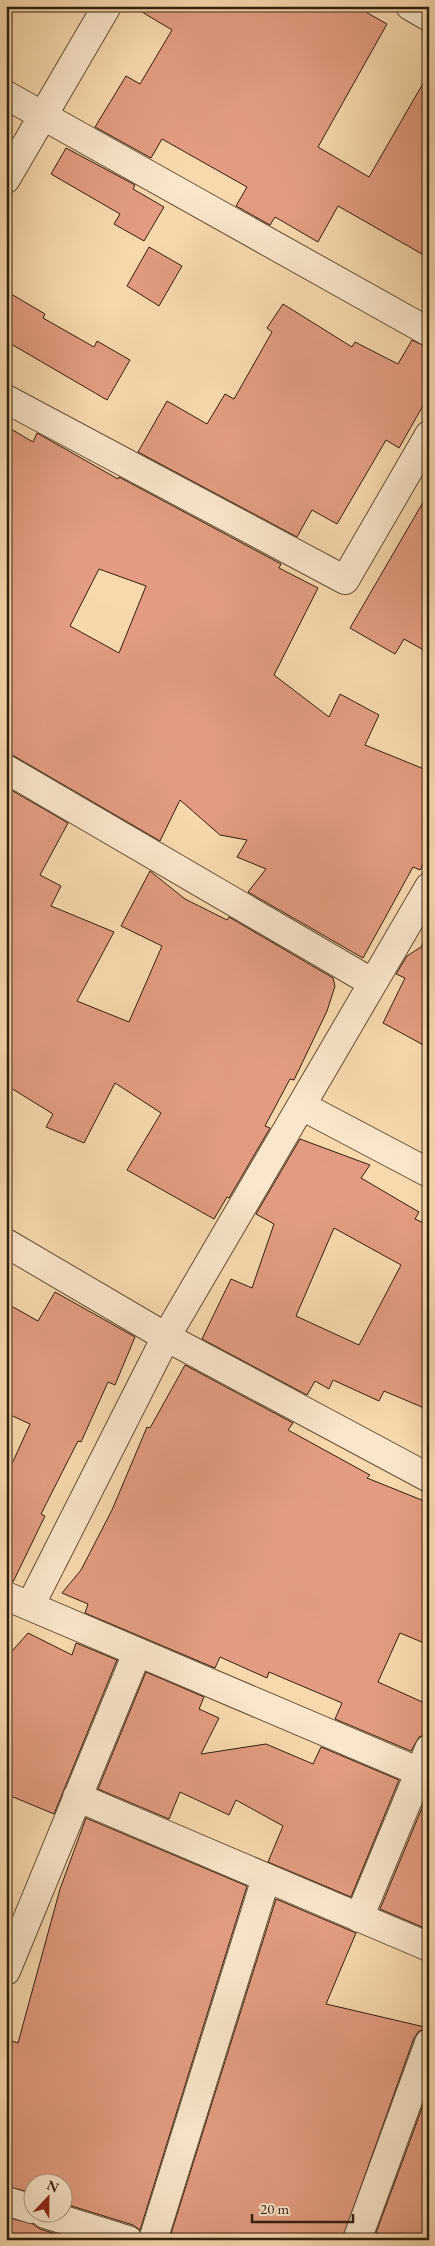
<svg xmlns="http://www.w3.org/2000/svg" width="435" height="2246" viewBox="0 0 435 2246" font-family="'EB Garamond',serif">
	<rect width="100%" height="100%" fill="#f8d9ae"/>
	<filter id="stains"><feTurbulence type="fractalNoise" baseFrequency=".004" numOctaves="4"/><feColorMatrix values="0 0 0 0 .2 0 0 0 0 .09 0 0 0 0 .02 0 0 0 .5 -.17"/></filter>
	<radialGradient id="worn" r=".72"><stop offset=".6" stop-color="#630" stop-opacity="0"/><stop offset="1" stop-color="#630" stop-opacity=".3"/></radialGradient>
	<!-- building -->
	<path fill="#e39c81" stroke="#321f0d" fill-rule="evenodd" d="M 132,6 L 355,6 L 387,24 L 318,147 L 369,177 L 429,73 L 429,258 L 338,206 L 318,242 L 275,217 L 270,225 L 236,206 L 247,187 L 162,139 L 151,158 L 95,127 L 126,76 L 140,84 L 172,30 Z
		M 66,148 L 135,185 L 133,189 L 164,207 L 144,241 L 114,224 L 120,214 L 51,174 Z
		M 149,247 L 182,266 L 159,306 L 127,286 Z
		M 6,291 L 45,314 L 43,318 L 94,347 L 97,341 L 130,360 L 107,400 L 6,341 Z
		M 283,304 L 352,347 L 355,342 L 398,364 L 412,340 L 429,348 L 429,395 L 399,448 L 386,440 L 337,524 L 312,510 L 297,537 L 138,452 L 167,401 L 207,424 L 225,394 L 234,399 L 272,332 L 267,328 Z
		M 6,426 L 33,442 L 37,433 L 118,479 L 119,477 L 281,564 L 279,568 L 318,588 L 274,675 L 329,717 L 340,694 L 379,715 L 365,745 L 429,771 L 429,854 L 420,870 L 413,867 L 363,958 L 248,892 L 266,869 L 237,857 L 247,840 L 220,835 L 180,800 L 160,841 L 14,756 L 6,753 ZM 99,569 L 146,586 L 119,653 L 70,626 Z
		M 429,492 L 429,653 L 404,639 L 395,654 L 350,628 Z
		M 6,787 L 68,823 L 40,875 L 61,886 L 51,906 L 114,932 L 77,1001 L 129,1022 L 162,946 L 121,926 L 150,871 L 185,899 L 227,920 L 229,917 L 333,978 L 335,986 L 327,1011 L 294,1080 L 290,1079 L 265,1126 L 270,1128 L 229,1198 L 227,1197 L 214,1219 L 127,1170 L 161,1113 L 115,1083 L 84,1143 L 46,1127 L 53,1114 L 6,1085 Z
		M 429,931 L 429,1048 L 383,1023 L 405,978 L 396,974 L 407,956 L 421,947 Z
		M 300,1139 L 370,1165 L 361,1178 L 419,1212 L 415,1219 L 426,1224 L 429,1219 L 429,1410 L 384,1391 L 379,1401 L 333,1380 L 329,1389 L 315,1381 L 307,1395 L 202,1339 L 231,1279 L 252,1288 L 274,1224 L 256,1214 ZM 334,1228 L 401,1265 L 359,1345 L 296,1316 Z
		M 55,1292 L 135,1337 L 115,1385 L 108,1382 L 81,1442 L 78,1441 L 41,1514 L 45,1516 L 13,1582 L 6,1581 L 6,1477 L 30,1424 L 6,1413 L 6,1303 L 38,1321 Z
		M 185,1365 L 293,1423 L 288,1430 L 370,1475 L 367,1478 L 429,1503 L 429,1645 L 400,1633 L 378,1682 L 429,1705 L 429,1734 L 419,1737 L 411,1751 L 335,1719 L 342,1703 L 269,1672 L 267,1678 L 220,1657 L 215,1668 L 85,1613 L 88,1604 L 62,1593 L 81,1570 L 112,1510 L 147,1427 L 150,1428 Z
		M 28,1633 L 72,1655 L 76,1643 L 117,1660 L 54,1814 L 6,1794 L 6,1658 Z
		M 146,1672 L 204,1697 L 199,1709 L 219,1718 L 201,1754 L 266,1744 L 313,1764 L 321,1747 L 399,1780 L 351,1897 L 268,1862 L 283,1826 L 236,1800 L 229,1815 L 180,1792 L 169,1819 L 98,1789 Z
		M 429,1791 L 429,1930 L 380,1909 Z
		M 86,1818 L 247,1886 L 140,2230 L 133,2225 L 62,2203 L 62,2184 L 32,2184 L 32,2193 L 6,2186 L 6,2039 L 18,2043 L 60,1889 Z
		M 276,1899 L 356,1933 L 326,2004 L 429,2028 L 419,2031 L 414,2038 L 342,2240 L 169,2240 Z
		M 429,2089 L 429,2240 L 397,2240 L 376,2233 Z
		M 6,2217 L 33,2224 L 40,2229 L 75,2240 L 6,2240 Z"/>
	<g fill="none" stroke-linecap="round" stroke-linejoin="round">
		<!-- minor casing -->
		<g stroke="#644e35" stroke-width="30">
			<path id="minor" d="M 6,95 L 429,332
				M 6,399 L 345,580 L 429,435
				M 6,769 L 373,983
				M 302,1106 L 429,1173
				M 6,1243 L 166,1337 L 429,1478
				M 6,1596 L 429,1776
				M 30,1606 L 166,1337 L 429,887
				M 77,1797 L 429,1947
				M 359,1918 L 429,1749
				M 6,1971 L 137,1653
				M 6,2201 L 32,2209
				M 45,2214 L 128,2240
				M 153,2240 L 266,1878
				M 357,2240 L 429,2043"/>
		</g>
		<!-- tertiary casing -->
		<g stroke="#644e35" stroke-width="30">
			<path id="tertiary" d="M 410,6 L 429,17
				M 6,179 L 107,6"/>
		</g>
		<!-- minor -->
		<use href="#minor" stroke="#fae6ca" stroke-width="28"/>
		<!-- tertiary -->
		<use href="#tertiary" stroke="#fae6ca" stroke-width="28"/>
	</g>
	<!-- margin -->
	<rect width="435" height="2246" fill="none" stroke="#f8d9ae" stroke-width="25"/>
	<rect x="8" y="8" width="420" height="2231" fill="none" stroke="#321f0d" stroke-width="2.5"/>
	<rect x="12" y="12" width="410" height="2221" fill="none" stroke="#321f0d"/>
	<!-- north arrow -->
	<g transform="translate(48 2198) rotate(22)"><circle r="24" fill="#fae6ca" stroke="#aa967e"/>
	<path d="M0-4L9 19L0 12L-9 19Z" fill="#8f2418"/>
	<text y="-8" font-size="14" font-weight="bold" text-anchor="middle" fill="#321f0d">N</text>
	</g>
	<!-- scale -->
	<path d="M252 2214v8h101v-8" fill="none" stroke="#321f0d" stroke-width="2.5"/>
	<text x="260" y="2214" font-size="15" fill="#321f0d" stroke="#fae6ca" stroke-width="4" paint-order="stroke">20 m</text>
	<rect width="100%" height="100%" filter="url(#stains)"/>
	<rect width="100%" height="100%" fill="url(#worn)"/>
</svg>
